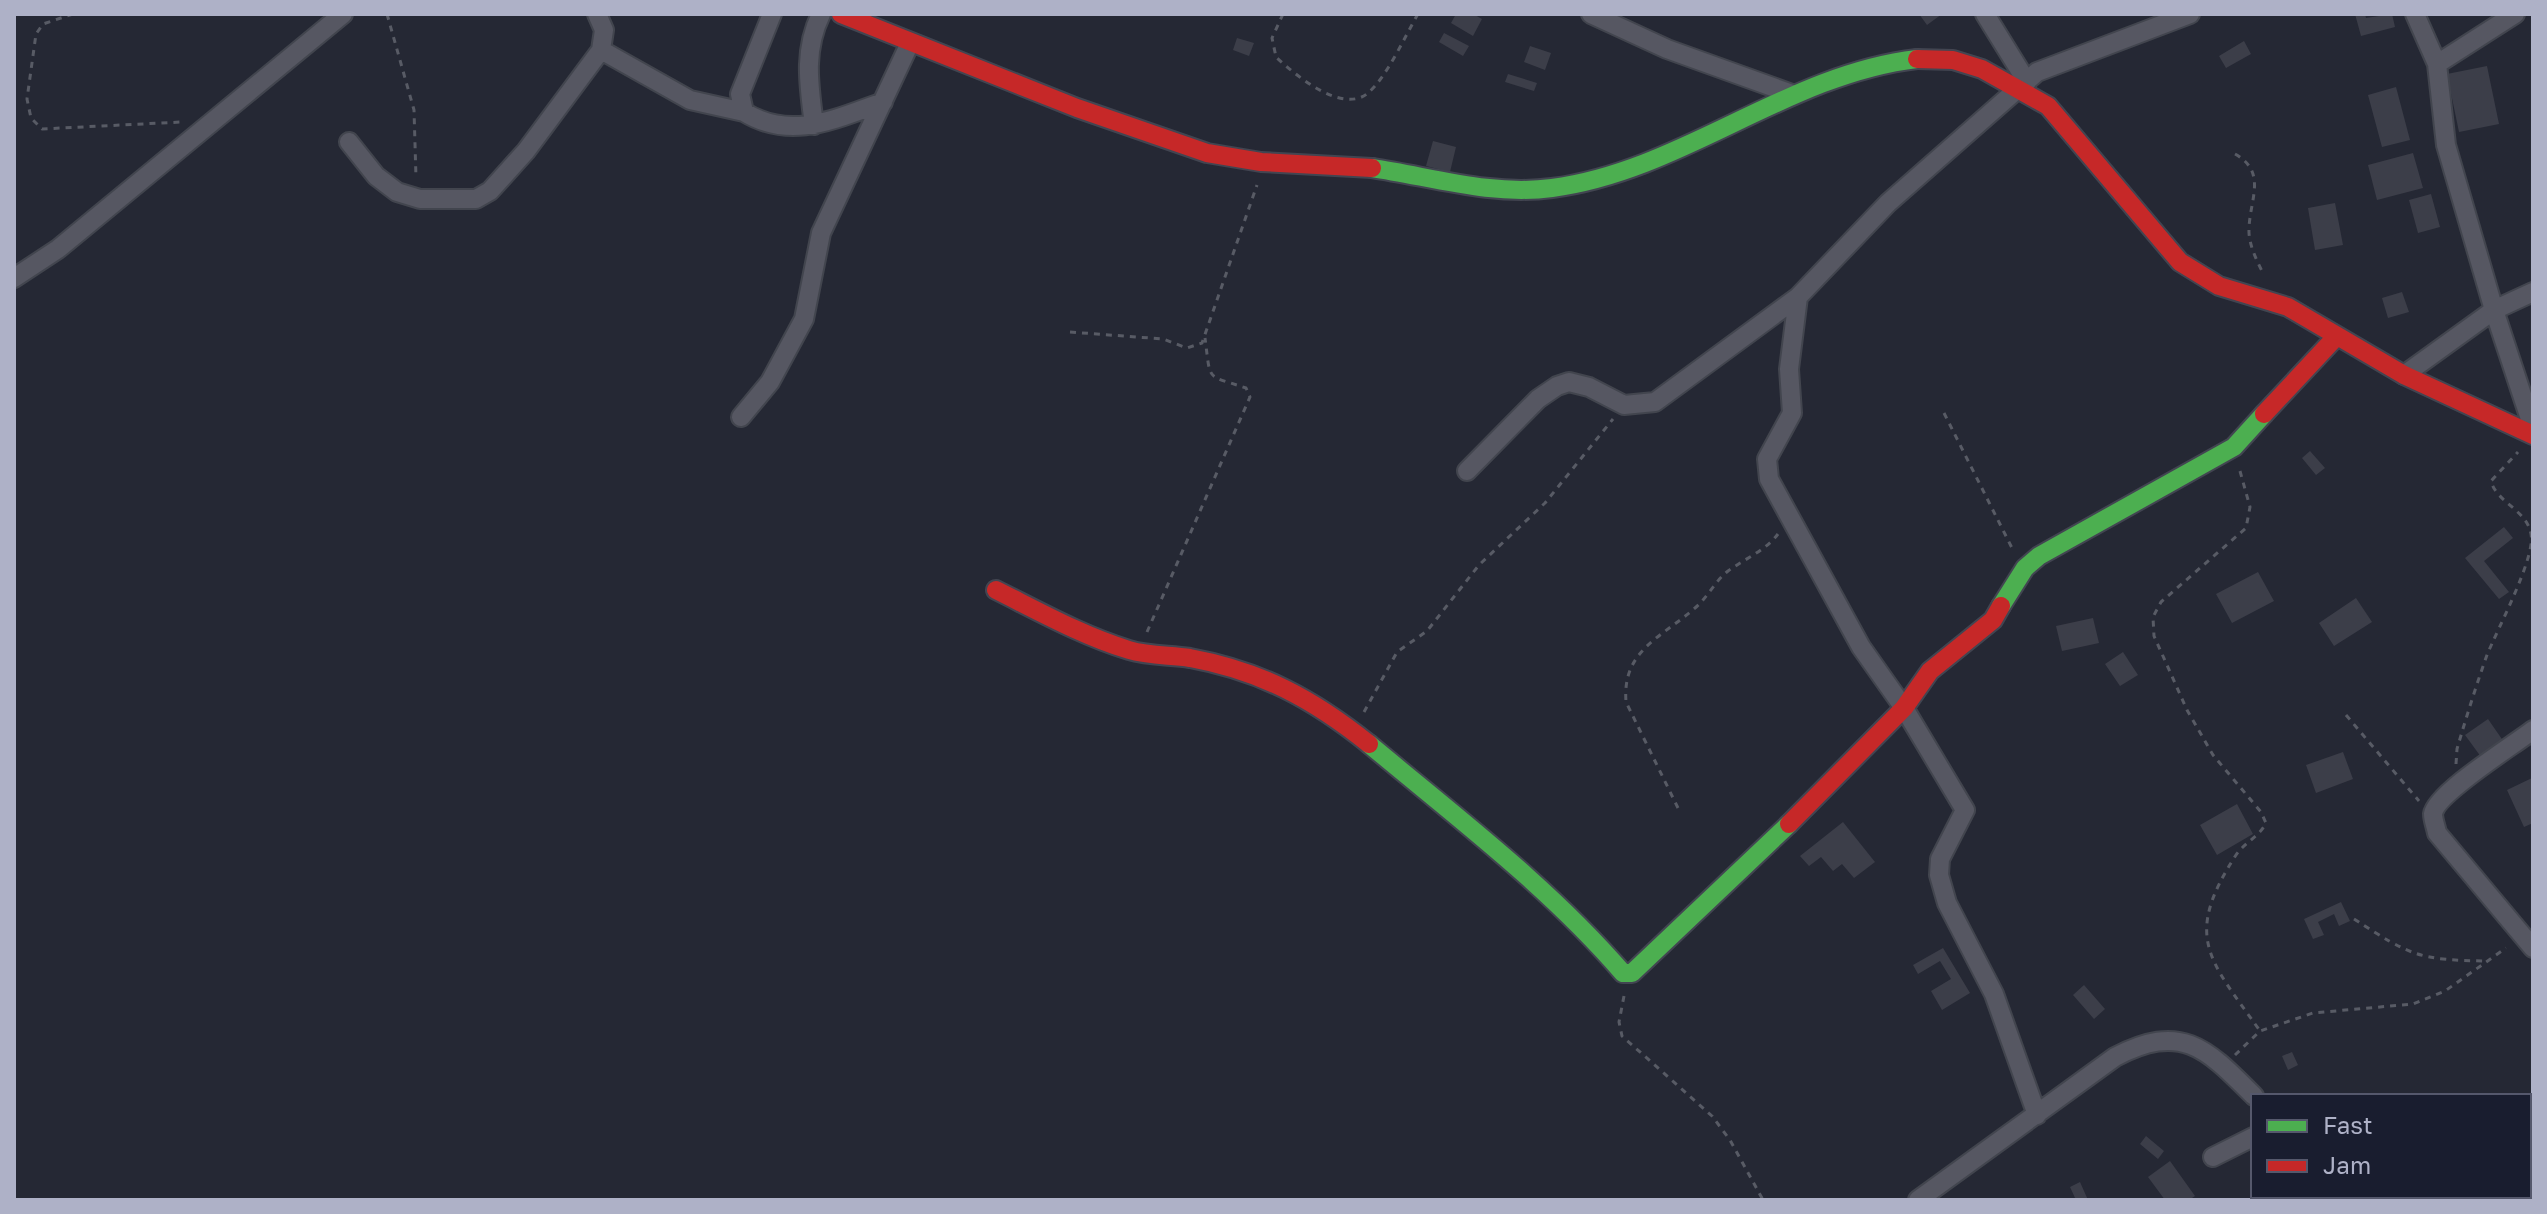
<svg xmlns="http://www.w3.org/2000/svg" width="2547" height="1214" viewBox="0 0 2547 1214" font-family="'Golos Text',sans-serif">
	<rect width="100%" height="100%" fill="#252834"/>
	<!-- building -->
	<path fill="#3c3e49" d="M 1456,14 L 1473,14 L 1482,19 L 1473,36 L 1451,23 Z
		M 1919,14 L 1942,14 L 1927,25 Z
		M 2355,14 L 2365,14 L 2366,18 L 2392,14 L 2395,27 L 2361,36 Z
		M 1444,33 L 1469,46 L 1463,56 L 1439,42 Z
		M 1237,38 L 1254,43 L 1249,56 L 1233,50 Z
		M 2244,41 L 2251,54 L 2226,68 L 2219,56 Z
		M 1530,46 L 1551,53 L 1545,70 L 1524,62 Z
		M 2487,66 L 2499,124 L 2459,132 L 2447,74 Z
		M 1508,74 L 1537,83 L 1534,91 L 1505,82 Z
		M 2396,87 L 2410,140 L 2382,147 L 2368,95 Z
		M 1433,141 L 1456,147 L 1450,172 L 1426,166 Z
		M 2413,153 L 2423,188 L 2377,200 L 2368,165 Z
		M 2431,194 L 2440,227 L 2418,233 L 2409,200 Z
		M 2335,203 L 2343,245 L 2315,250 L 2308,208 Z
		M 2402,292 L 2409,312 L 2388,318 L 2382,298 Z
		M 2310,451 L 2325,468 L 2316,475 L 2302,458 Z
		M 2504,527 L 2513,538 L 2484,561 L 2509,592 L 2499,599 L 2465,558 Z
		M 2258,572 L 2274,601 L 2232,623 L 2216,594 Z
		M 2356,598 L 2372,622 L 2334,646 L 2319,623 Z
		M 2093,618 L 2099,643 L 2062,651 L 2056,626 Z
		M 2123,652 L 2138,675 L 2120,686 L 2105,664 Z
		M 2488,719 L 2506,745 L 2484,761 L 2465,735 Z
		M 2343,752 L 2353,779 L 2316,793 L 2306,765 Z
		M 2532,778 L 2533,823 L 2524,827 L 2507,790 Z
		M 2237,804 L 2253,834 L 2217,855 L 2200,825 Z
		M 1843,822 L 1875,862 L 1854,878 L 1842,864 L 1833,871 L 1821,857 L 1809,866 L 1800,856 Z
		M 2341,902 L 2350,921 L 2339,926 L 2334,914 L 2318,922 L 2324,935 L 2313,939 L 2304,919 Z
		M 1943,948 L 1970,993 L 1942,1010 L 1931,991 L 1951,979 L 1940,961 L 1918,974 L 1913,965 Z
		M 2084,985 L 2105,1009 L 2094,1019 L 2073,995 Z
		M 2292,1052 L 2298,1065 L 2288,1070 L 2282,1056 Z
		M 2146,1136 L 2164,1151 L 2158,1159 L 2140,1144 Z
		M 2170,1161 L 2195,1196 L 2189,1200 L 2165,1200 L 2148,1177 Z
		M 2080,1182 L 2088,1200 L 2076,1200 L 2070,1187 Z"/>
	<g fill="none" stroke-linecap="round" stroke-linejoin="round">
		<!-- street casing -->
		<g stroke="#42454e" stroke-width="22">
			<path id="street" d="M 772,14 L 740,94 L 744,112 C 791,141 835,119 883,102
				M 1591,14 L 1667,49 L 1792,94
				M 1985,14 L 2027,82
				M 2415,14 L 2437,64 L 2446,145 L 2494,310 L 2533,428
				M 601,50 L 690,100 L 744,112
				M 2437,64 L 2515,14
				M 814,125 C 809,85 803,51 821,14
				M 349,142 L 376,176 L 397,192 L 420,199 L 476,199 L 490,191 L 526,151 L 601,50 L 604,30 L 597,14
				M 14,278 L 58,249 L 343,14
				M 1798,297 L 1789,369 L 1792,413 L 1767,459 L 1769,479 L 1861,647 L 1904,708 L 1965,810 L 1940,859 L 1939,875 L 1947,903 L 1994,994 L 2037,1115
				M 2404,375 L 2494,310 L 2533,292
				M 741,417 L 770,382 L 804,319 L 821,233 L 910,43
				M 1467,471 L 1538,399 L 1557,386 L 1569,382 L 1589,387 L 1624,405 L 1655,402 L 1798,297 L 1888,203 L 2037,72 L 2190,14
				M 2533,730 C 2514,745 2436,793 2433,814 C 2433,820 2436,827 2437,833 L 2533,948
				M 2213,1157 L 2253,1137
				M 2338,1196 L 2341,1200
				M 2485,1196 L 2487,1200
				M 1918,1200 L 2115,1057 C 2182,1022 2206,1048 2254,1096"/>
		</g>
		<!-- fast casing -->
		<g stroke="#424551" stroke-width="22">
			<path id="fast" d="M 1372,168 C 1432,177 1491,196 1552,188 C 1682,171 1787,74 1917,59
				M 2001,606 L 2025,568 L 2039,556 L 2234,447 L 2264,414
				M 1369,744 C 1456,817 1548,886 1623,973 L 1632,973 L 1789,824"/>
		</g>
		<!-- jam casing -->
		<g stroke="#424551" stroke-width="22">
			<path id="jam" d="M 841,14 L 1077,108 L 1207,153 L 1261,162 L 1372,168
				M 1917,59 L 1953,60 L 1982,69 L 2048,106 L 2180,262 L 2219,286 L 2288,307 L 2404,375 L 2533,435
				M 2264,414 L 2335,338
				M 996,590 C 1040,612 1083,636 1129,650 C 1149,656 1170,655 1190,658 C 1261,671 1313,699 1369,744
				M 1789,824 L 1904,708 L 1930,671 L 1993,620 L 2001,606"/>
		</g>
		<!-- path -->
		<path stroke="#585b65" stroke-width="3" stroke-dasharray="6 6" stroke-linecap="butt" d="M 73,14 L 43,24 L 36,34 L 27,99 L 31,118 L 42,129 L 181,122
			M 387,14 L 414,110 L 416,178
			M 1283,14 L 1272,38 L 1276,57 C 1294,74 1342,115 1368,93 C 1387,77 1405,36 1418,14
			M 2235,154 C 2269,173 2248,202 2249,233 C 2250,248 2258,263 2264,275
			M 1070,332 L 1163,339 L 1187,348 L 1202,343 L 1257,185
			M 1944,413 L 2013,550
			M 2240,471 L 2250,507 L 2246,528 L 2161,602 L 2153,617 L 2154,636 L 2187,710 L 2213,755 L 2261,812 L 2266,823 C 2259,837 2245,842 2236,855 C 2182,938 2210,960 2260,1031
			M 1147,632 L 1250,397 L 1246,388 C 1205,374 1211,383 1205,338
			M 1364,712 L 1397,652 L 1427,631 L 1479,565 L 1545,503 L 1613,419
			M 2346,715 L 2419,801
			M 2456,764 L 2457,749 C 2466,718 2476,686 2487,655 C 2497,630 2536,557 2531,534 C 2527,510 2496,502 2491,481 L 2518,452
			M 1678,808 L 1626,702 C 1622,650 1661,638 1695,608 C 1708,597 1715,581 1728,571 C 1746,558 1765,551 1778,534
			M 2354,919 C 2411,956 2419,960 2486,961
			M 1624,996 L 1619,1022 L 1622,1036 L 1712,1116 L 1730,1140 L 1763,1200
			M 2235,1055 L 2260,1031 L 2313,1013 L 2413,1004 L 2445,991 L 2506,948"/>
		<!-- street -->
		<use href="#street" stroke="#565762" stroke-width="18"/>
		<!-- fast -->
		<use href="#fast" stroke="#4caf50" stroke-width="18"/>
		<!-- jam -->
		<use href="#jam" stroke="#c62828" stroke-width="18"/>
	</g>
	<!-- border -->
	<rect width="2547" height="1214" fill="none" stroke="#aeb1c7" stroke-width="32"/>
	<!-- legend -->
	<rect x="2251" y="1094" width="280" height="104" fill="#191d2f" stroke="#55586c" stroke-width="2"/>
	<rect x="2267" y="1120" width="40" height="12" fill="#4caf50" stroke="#55586c" stroke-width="2"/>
	<text x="2323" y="1134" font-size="24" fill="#aeb1c7">Fast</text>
	<rect x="2267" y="1160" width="40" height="12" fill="#c62828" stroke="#55586c" stroke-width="2"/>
	<text x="2323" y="1174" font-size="24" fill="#aeb1c7">Jam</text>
</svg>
